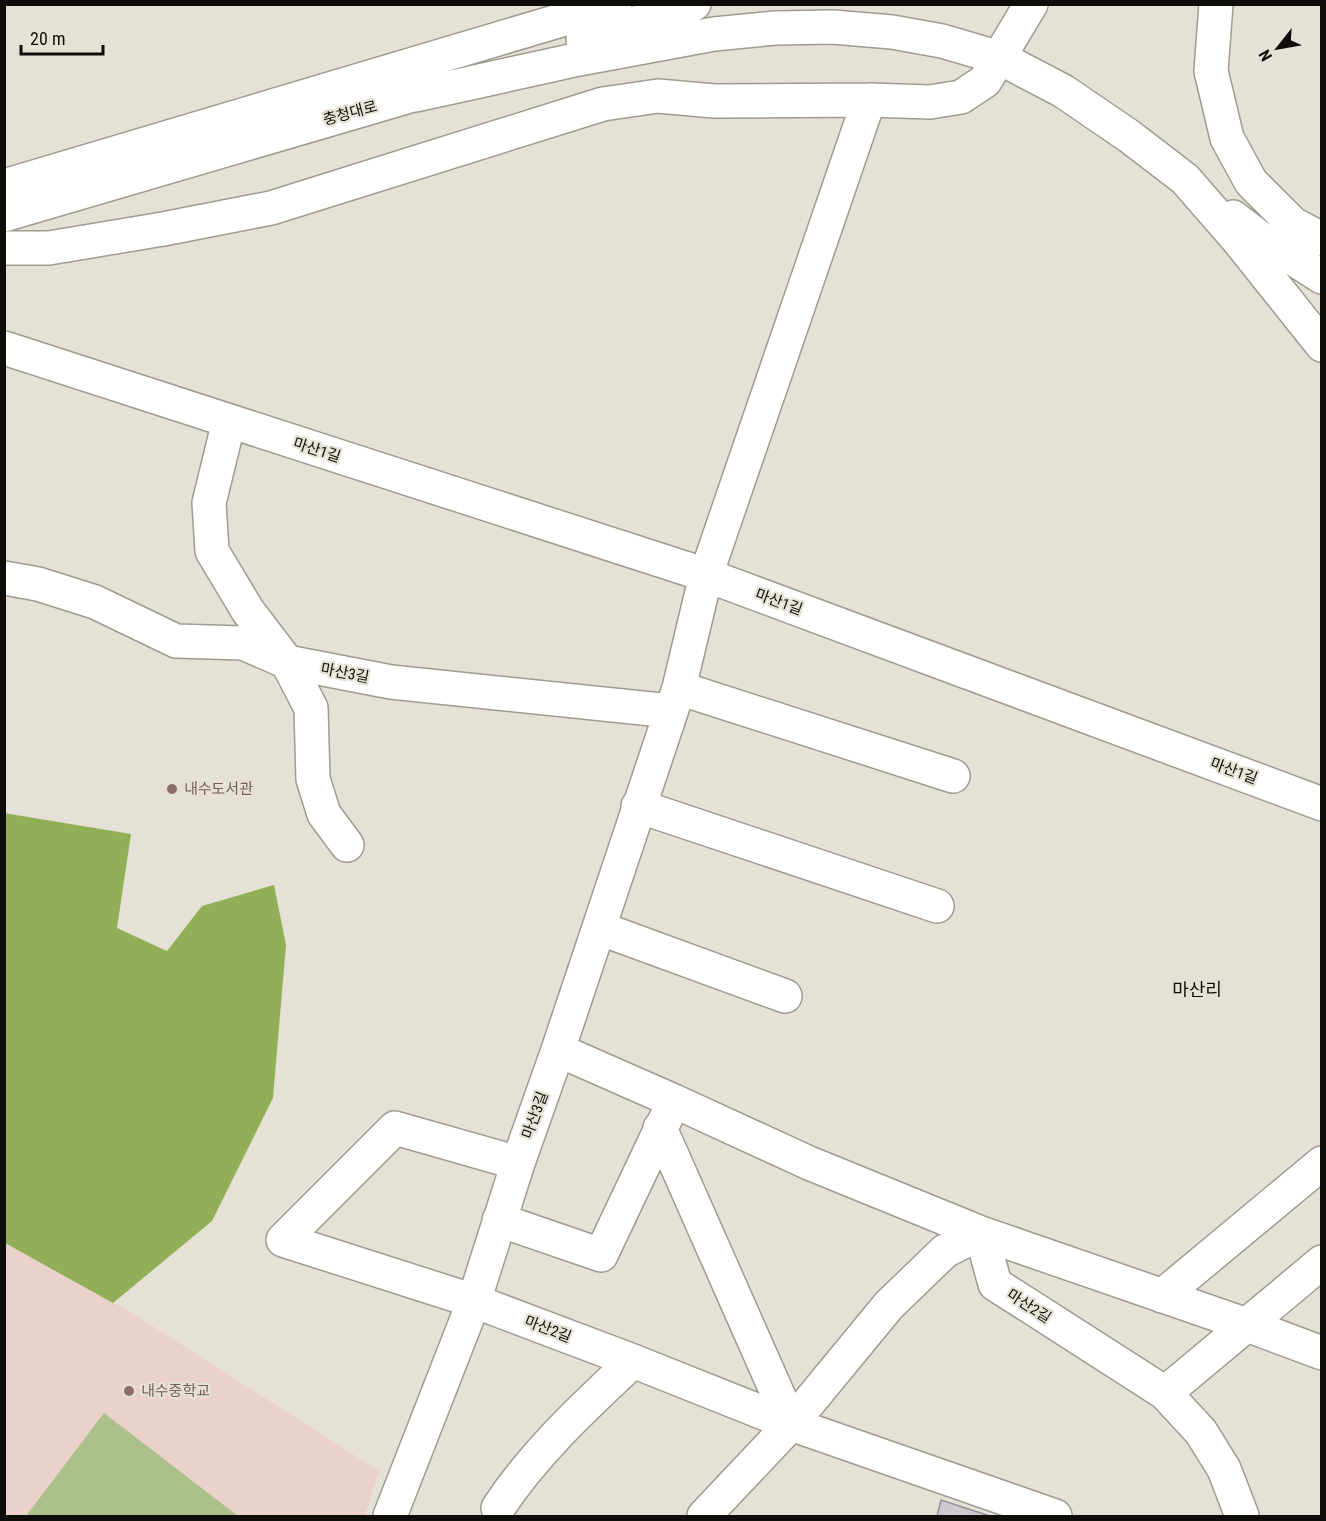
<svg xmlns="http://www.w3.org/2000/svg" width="1326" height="1521" viewBox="0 0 1326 1521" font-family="'Roboto Condensed','Noto Sans KR',sans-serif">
	<rect width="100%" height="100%" fill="#e6e1d6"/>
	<!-- education -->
	<path fill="#ead1ca" d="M 4,1243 L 129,1311 L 379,1471 L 365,1516 L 5,1516 Z"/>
	<!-- green -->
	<path fill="#acc08a" d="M 104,1413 L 238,1516 L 26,1516 Z"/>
	<!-- forest -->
	<path fill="#91af56" d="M 4,813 L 131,834 L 117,928 L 167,951 L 202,906 L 274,885 L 286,945 L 273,1098 L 212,1221 L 113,1303 L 5,1243 Z"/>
	<!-- building -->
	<path fill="#d0c8d1" stroke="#9a929b" stroke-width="1.5" d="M 941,1500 L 990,1516 L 937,1516 Z"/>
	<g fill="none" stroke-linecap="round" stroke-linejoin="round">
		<!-- minor casing -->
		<g stroke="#a09b91" stroke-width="36">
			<path id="minor" d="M 4,248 L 49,248 L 163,229 L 271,208 L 603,104 L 658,96 L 714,101 L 869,100 L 930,102 L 961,97 L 985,81 L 1031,4
				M 4,348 L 706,575 L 1322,804
				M 4,578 L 38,584 L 95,602 L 176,641 L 243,643 L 287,662 L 248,611 L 212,551 L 209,503 L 229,421
				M 679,688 L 953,776
				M 638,806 L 937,906
				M 347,845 L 324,814 L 313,779 L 311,708 L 287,662 L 391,682 L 671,711
				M 599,928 L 785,996
				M 674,1101 L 809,1163 L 981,1233 L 1247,1325 L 1322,1353
				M 660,1128 L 791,1424
				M 518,1163 L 395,1128 L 283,1240 L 474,1301 L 633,1361 L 791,1424 L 1055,1516
				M 499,1220 L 601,1255 L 674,1101 L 558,1050
				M 1162,1296 L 1322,1163
				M 1165,1393 L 1201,1432 L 1224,1469 L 1242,1516
				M 498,1508 C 535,1452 585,1406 633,1361
				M 390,1516 L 474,1301 L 518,1163 L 558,1050 L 679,688 L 706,575 L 869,100
				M 704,1516 L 791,1424 L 889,1305 L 945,1251 L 981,1233 L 995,1284 L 1165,1393 L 1322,1262"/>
		</g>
		<!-- major casing -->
		<g stroke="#a09b91" stroke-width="36">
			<path id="major" d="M 1216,4 L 1211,71 L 1227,138 L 1251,182 L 1293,224 L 1322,239
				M 583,40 L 694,4
				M 416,95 L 579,59 L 714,34 L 775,28 L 833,27 L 892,32 L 942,41 L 1000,58 L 1063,91 L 1129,136 L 1185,179 L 1239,241 L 1322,345
				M 4,186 L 615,4
				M 4,215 L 437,88
				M 1233,217 L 1259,237 L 1322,277"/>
		</g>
		<!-- minor -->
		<use href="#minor" stroke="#fff" stroke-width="33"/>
		<!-- major -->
		<use href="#major" stroke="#fff" stroke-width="33"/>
	</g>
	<!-- markers -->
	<g fill="#8d6e63" stroke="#e6e1d6" stroke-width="2">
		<circle cx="172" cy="789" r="6"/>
		<circle cx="129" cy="1391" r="6"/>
	</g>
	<g text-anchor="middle" stroke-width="4.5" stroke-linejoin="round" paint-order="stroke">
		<!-- street labels -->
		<g font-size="15" fill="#0f0d0a" stroke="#e6e1d6">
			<text transform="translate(350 113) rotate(-15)" y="5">충청대로</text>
			<text transform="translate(317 450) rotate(18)" y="5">마산1길</text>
			<text transform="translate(779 602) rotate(20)" y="5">마산1길</text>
			<text transform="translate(345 673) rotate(11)" y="5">마산3길</text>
			<text transform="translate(1234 771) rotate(20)" y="5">마산1길</text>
			<text transform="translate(535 1115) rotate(-70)" y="5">마산3길</text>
			<text transform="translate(1029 1306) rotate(33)" y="5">마산2길</text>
			<text transform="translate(548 1329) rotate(21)" y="5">마산2길</text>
		</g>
		<!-- education labels -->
		<g font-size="15" fill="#785e54" stroke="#e6e1d6" text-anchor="start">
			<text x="184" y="794">내수도서관</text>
			<text x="141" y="1396">내수중학교</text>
		</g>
		<!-- quarter labels -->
		<g font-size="18" fill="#0f0d0a" stroke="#e6e1d6">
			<text x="1197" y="996">마산리</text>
		</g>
	</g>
	<!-- border -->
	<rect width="1326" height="1521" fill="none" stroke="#0f0d0a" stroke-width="12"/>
	<!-- north arrow -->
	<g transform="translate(1278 48) rotate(239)" stroke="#e6e1d6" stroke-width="4.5" paint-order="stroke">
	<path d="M0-4.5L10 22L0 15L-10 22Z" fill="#0f0d0a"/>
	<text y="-9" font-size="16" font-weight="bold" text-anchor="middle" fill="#0f0d0a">N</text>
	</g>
	<!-- scale -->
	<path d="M21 45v9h82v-9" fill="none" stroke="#0f0d0a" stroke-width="3"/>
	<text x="30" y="45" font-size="18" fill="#0f0d0a" stroke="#e6e1d6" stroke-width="4.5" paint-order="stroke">20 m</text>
</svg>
